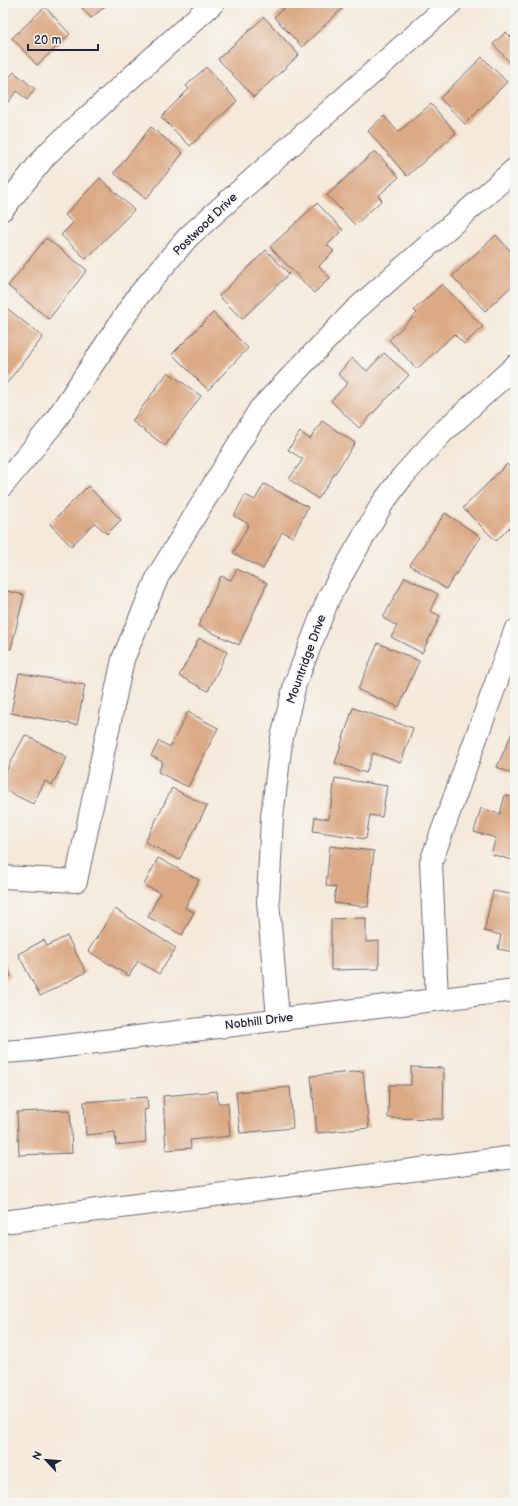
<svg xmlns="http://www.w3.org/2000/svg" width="518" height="1506" viewBox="0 0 518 1506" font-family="'Balsamiq Sans',sans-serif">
	<rect width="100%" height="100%" fill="#f6f6f2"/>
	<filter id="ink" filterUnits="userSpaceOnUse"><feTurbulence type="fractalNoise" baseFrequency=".025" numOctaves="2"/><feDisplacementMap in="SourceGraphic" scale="8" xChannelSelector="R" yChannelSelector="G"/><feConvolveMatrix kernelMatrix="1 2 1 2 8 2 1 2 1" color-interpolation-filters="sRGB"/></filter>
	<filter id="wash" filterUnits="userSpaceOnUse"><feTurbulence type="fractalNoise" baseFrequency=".012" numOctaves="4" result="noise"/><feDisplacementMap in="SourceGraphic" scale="16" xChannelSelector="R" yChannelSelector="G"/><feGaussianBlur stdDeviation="0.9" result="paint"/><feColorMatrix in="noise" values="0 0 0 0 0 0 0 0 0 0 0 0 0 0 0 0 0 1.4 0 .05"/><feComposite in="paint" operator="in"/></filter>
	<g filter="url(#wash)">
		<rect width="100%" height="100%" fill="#f5e9da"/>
		<g id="blocks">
			<!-- building -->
			<path fill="#dba984" d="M 78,3 L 109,3 L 91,18 Z
				M 282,3 L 344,3 L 346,5 L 302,47 L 274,17 L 285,7 Z
				M 45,7 L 70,34 L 37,65 L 12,38 Z
				M 264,17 L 299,55 L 254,97 L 218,59 Z
				M 506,32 L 512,38 L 515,35 L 515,68 L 493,44 Z
				M 482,57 L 507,82 L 465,124 L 440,98 Z
				M 206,67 L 237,101 L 190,146 L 161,117 L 189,89 L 186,86 Z
				M 14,72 L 35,89 L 27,100 L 17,91 L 3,108 L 3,75 L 8,79 Z
				M 431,104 L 456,133 L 407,176 L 368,131 L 384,116 L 398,132 Z
				M 151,127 L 183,153 L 146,199 L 114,173 Z
				M 375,151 L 399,177 L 378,196 L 382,200 L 355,225 L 327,195 Z
				M 100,178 L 134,210 L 86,259 L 61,235 L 73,223 L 65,215 Z
				M 317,203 L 343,230 L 327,245 L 334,251 L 319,266 L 330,278 L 314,293 L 270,247 Z
				M 496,235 L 515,256 L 515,283 L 485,311 L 452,276 Z
				M 46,238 L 87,270 L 49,319 L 8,286 Z
				M 266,250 L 289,274 L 242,319 L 219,296 Z
				M 442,284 L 483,327 L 464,344 L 454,334 L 417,369 L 389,340 L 417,313 L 414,310 Z
				M 3,305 L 43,337 L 5,385 L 3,384 L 3,336 L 7,330 L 3,327 Z
				M 213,313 L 248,348 L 208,390 L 172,354 Z
				M 384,353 L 409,375 L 359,428 L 331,401 L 348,383 L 338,374 L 352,358 L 367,371 Z
				M 168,372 L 201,396 L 165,446 L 132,421 Z
				M 322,421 L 355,443 L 318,499 L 289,479 L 303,459 L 288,450 L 300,432 L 310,439 Z
				M 507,464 L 515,472 L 515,522 L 496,541 L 463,508 Z
				M 264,484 L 308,507 L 293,537 L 282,532 L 263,569 L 233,553 L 249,524 L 234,516 L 245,495 L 255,500 Z
				M 88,486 L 121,520 L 107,534 L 95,523 L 71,546 L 50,524 Z
				M 445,513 L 481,537 L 446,589 L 410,565 Z
				M 237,569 L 267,583 L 239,645 L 198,626 L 221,576 L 231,580 Z
				M 405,577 L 438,594 L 430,611 L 440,616 L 422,653 L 391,637 L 397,626 L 383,618 Z
				M 3,590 L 24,595 L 11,649 L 3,647 Z
				M 199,638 L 227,652 L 208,691 L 179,676 Z
				M 378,643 L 419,661 L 399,707 L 358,690 Z
				M 19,673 L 85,685 L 77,725 L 11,713 Z
				M 353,708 L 413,728 L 401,763 L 373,753 L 366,773 L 335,763 Z
				M 188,712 L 218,728 L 188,787 L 158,772 L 163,762 L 151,756 L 159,741 L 170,747 Z
				M 515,726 L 515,775 L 497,767 Z
				M 25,735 L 67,757 L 52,785 L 45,781 L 33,804 L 3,789 L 3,777 Z
				M 335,778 L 387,786 L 382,817 L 370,815 L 366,839 L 313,831 L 315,817 L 329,819 Z
				M 172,788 L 207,806 L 179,860 L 145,842 Z
				M 505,795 L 515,798 L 515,861 L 491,854 L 496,838 L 474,832 L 481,808 L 500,814 Z
				M 330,846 L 374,851 L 368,907 L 334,903 L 336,887 L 326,886 Z
				M 158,858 L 199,880 L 185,908 L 194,912 L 182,935 L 148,917 L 160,893 L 144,885 Z
				M 493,891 L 515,895 L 515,952 L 498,949 L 501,935 L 484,931 Z
				M 115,909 L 176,948 L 159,974 L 138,961 L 129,976 L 88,951 Z
				M 366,918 L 366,942 L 379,941 L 379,969 L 331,970 L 331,919 Z
				M 67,936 L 86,972 L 40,996 L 18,954 L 44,940 L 47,946 Z
				M 3,958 L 11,976 L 3,980 Z
				M 411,1067 L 444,1068 L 443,1119 L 388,1118 L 389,1085 L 411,1085 Z
				M 363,1071 L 369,1128 L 317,1133 L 311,1076 Z
				M 290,1087 L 293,1128 L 240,1133 L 236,1092 Z
				M 217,1091 L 218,1103 L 228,1103 L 230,1136 L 190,1140 L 191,1148 L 166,1150 L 163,1096 Z
				M 147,1097 L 148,1109 L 144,1110 L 146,1142 L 116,1145 L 115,1132 L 86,1135 L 84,1102 Z
				M 70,1110 L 72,1153 L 19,1155 L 17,1112 Z"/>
		</g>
	</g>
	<g filter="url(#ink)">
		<use href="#blocks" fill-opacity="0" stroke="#6c6873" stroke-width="1"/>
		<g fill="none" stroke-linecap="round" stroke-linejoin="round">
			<!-- minor casing -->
			<g stroke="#6c6873" stroke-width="24">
				<path id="minor" d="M 3,209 L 47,154 L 213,3
					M 3,485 L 53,424 L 138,296 L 188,237 L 451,3
					M 3,877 L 76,881 L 123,659 L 158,576 L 260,409 L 354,311 L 515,169
					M 437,999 L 431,862 L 515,631
					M 278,1018 L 268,901 L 272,817 L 281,742 L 295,684 L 329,597 L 382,504 L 402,477 L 442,433 L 515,366
					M 3,1052 L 32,1050 L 515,990
					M 3,1222 L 515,1157"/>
			</g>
			<!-- minor -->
			<use href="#minor" stroke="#fff" stroke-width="22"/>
		</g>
	</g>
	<g text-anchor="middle" stroke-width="3" stroke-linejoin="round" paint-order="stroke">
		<!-- street labels -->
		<g font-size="12" fill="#22223b" stroke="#f6f6f2">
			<text transform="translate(205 224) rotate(-44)" y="4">Postwood Drive</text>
			<text transform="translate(306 659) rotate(-70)" y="4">Mountridge Drive</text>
			<text transform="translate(259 1021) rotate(-7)" y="4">Nobhill Drive</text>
		</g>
	</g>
	<!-- margin -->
	<rect width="518" height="1506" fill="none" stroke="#f6f6f2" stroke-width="16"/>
	<!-- north arrow -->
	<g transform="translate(46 1460) rotate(296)" stroke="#f6f6f2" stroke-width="3" paint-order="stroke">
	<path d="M0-3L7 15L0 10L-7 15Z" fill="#22223b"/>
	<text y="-6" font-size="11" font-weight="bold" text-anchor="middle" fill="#22223b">N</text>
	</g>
	<!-- scale -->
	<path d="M28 44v6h70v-6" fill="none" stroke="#22223b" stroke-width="2"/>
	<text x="34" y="44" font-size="12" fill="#22223b" stroke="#f6f6f2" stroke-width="3" paint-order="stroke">20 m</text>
</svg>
